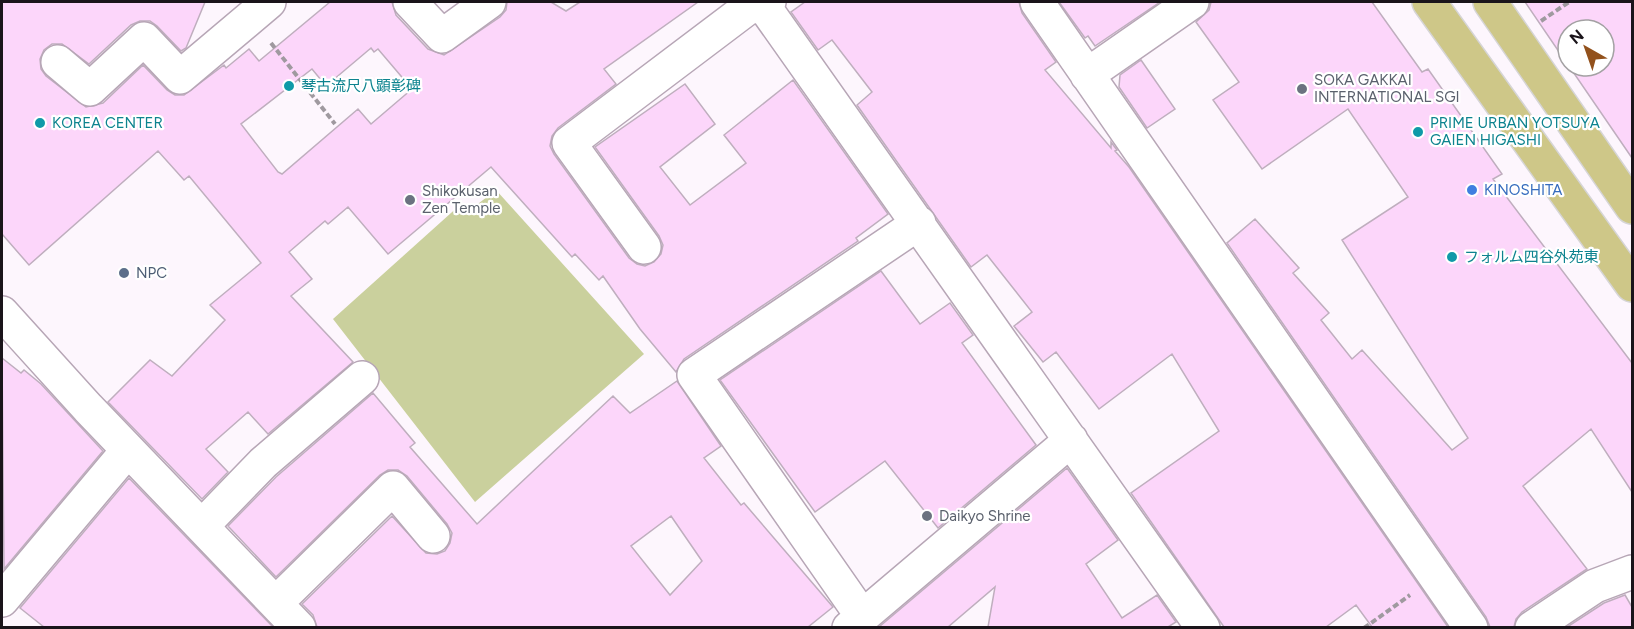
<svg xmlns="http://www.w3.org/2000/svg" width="1634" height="629" viewBox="0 0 1634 629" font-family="Figtree,'Noto Sans JP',sans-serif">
	<rect width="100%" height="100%" fill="#fdf6fd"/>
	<!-- green -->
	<path fill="#cad09d" d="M 496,190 L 644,354 L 475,502 L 333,319 L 461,204 L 470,210 Z"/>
	<!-- building -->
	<path fill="#fcd6fa" stroke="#bfaebe" stroke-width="1.5" fill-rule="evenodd" d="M 2,2 L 205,2 L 186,48 L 181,51 L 157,26 L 150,21 L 140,21 L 131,25 L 89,64 L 62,44 L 52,44 L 44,50 L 40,59 L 41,69 L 46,76 L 86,107 L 103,103 L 143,65 L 167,90 L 175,95 L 184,95 L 224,65 L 226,68 L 249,49 L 259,61 L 330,2 L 392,2 L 396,15 L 428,49 L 444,55 L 500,17 L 506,10 L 507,2 L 551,2 L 566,11 L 580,2 L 698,2 L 604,69 L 616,84 L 558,128 L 552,136 L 550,146 L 554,154 L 629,258 L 637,264 L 645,266 L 654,262 L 661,254 L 663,245 L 659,236 L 595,147 L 685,84 L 715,124 L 660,167 L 690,205 L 746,163 L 724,135 L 793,80 L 888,214 L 856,238 L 858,241 L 684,359 L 676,372 L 640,329 L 603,276 L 599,280 L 575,254 L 572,257 L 491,167 L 388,254 L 348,207 L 328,224 L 325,221 L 289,252 L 312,279 L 291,296 L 353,362 L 268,434 L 248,412 L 206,449 L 228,472 L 202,499 L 108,402 L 150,360 L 172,376 L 225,320 L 210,305 L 261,263 L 189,176 L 184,180 L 158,151 L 29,265 L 2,234 ZM 371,48 L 374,52 L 378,49 L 412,89 L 371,124 L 358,109 L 282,174 L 278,172 L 241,124 L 312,69 L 326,86 Z
		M 805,2 L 1019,2 L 1022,13 L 1056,62 L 1045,70 L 1111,148 L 1111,142 L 1117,150 L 1115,151 L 1129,167 L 1448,627 L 1372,627 L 1356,605 L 1326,627 L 1224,627 L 1131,493 L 1219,431 L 1172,354 L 1099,409 L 1056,352 L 1043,362 L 1014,326 L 1032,312 L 987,255 L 971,267 L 857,105 L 872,92 L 832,40 L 818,50 L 791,12 Z
		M 1059,2 L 1160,2 L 1095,46 L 1088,36 L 1085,38 Z
		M 1211,2 L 1372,2 L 1422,72 L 1428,69 L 1502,174 L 1493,179 L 1632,363 L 1632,492 L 1591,429 L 1523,486 L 1587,569 L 1522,612 L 1516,619 L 1514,627 L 1490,627 L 1486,617 L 1227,243 L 1255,219 L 1299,268 L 1293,273 L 1329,313 L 1321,320 L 1352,359 L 1362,350 L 1452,450 L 1468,438 L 1342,240 L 1408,197 L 1348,109 L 1262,169 L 1213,100 L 1239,82 L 1196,22 L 1209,10 Z
		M 1525,2 L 1632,2 L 1632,158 L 1569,66 L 1604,66 L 1604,30 L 1568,30 L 1568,65 Z
		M 1141,60 L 1175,109 L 1147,128 L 1119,87 L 1120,75 Z
		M 881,271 L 920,324 L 950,303 L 973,335 L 962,343 L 1036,445 L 938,528 L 885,461 L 815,512 L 720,380 Z
		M 2,358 L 21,373 L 24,370 L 41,384 L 103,451 L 4,569 Z
		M 677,381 L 721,446 L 704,458 L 741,505 L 744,503 L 833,607 L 808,627 L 317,627 L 313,615 L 302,604 L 392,516 L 426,553 L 437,554 L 445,551 L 450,543 L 452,533 L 447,524 L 407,476 L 398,470 L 388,470 L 380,475 L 276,577 L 228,526 L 276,477 L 373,393 L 415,443 L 410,447 L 477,524 L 613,396 L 630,413 ZM 671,516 L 702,561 L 670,595 L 631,546 Z
		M 1067,468 L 1118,540 L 1086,564 L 1122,618 L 1157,595 L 1176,622 L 1168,627 L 988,627 L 995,587 L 948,627 L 879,627 Z
		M 129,478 L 273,627 L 44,627 L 20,608 Z
		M 1625,595 L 1632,607 L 1632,627 L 1567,627 L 1604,603 Z"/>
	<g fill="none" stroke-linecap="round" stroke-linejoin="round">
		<!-- minor casing -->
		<g stroke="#b7a6b6" stroke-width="36">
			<path id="minor" d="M 410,2 L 442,36 L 489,2
				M 761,2 L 1203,628
				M 1037,2 L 1471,628
				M 58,62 L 90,89 L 144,39 L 180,77 L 269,2
				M 1087,75 L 1192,2
				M 644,247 L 569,143 L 749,7 L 764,6 L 769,2
				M 2,313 L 88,408 L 299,628
				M 203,525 L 263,463 L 362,378
				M 2,600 L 128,450
				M 276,603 L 393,488 L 433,536
				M 862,616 L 694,375 L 919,223
				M 849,628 L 1071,440
				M 1532,628 L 1595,586 L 1632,572"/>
		</g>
		<!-- major casing -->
		<g stroke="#d6d5d6" stroke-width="36">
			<path id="major" d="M 1429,2 L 1632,285
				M 1490,2 L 1632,207"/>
		</g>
		<!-- path -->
		<path stroke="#9f999f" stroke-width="4" stroke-dasharray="6 3" stroke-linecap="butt" d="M 1541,21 L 1569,2
			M 271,43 L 335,124
			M 1364,628 L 1410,595"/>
		<!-- minor -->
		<use href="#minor" stroke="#fff" stroke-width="33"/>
		<!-- major -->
		<use href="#major" stroke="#cec788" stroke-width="33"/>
	</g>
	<!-- markers -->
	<g fill="#0f9aa8" stroke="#fff" stroke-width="2">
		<circle cx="289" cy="86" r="6"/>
		<circle cx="40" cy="123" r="6"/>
		<circle cx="1418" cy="132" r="6"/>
		<circle cx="1452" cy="257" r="6"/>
	</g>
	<g fill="#6b7280" stroke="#fff" stroke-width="2">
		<circle cx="1302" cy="89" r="6"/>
		<circle cx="410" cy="200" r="6"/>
		<circle cx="927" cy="516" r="6"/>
	</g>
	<circle fill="#3f7fe0" stroke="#fff" stroke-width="2" cx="1472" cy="190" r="6"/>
	<circle fill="#5c6f8a" stroke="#fff" stroke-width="2" cx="124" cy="273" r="6"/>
	<g text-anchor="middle" stroke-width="4.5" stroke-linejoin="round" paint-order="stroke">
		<!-- worship labels -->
		<g font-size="15" fill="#5b616d" stroke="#fff" text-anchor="start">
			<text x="1314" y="85">SOKA GAKKAI<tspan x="1314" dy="17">INTERNATIONAL SGI</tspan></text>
			<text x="422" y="196">Shikokusan<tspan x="422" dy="17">Zen Temple</tspan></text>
			<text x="939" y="521">Daikyo Shrine</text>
		</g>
		<!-- culture labels -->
		<g font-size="15" fill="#0d838f" stroke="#fff" text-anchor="start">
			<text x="301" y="91">琴古流尺八顕彰碑</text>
			<text x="52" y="128">KOREA CENTER</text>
			<text x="1430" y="128">PRIME URBAN YOTSUYA<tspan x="1430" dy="17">GAIEN HIGASHI</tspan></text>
			<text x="1464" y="262">フォルム四谷外苑東</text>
		</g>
		<!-- shop labels -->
		<g font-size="15" fill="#366cbe" stroke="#fff" text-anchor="start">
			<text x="1484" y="195">KINOSHITA</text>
		</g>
		<!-- service labels -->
		<g font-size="15" fill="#4e5e75" stroke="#fff" text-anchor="start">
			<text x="136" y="278">NPC</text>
		</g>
	</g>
	<!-- border -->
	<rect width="1634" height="629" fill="none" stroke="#1a141a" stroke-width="6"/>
	<!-- north arrow -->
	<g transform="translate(1586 48) rotate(320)"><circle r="28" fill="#ffffff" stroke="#a3a1a3" stroke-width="1.5"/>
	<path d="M0-4.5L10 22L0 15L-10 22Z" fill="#92511c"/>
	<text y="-9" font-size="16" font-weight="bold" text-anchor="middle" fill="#1a141a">N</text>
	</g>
</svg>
